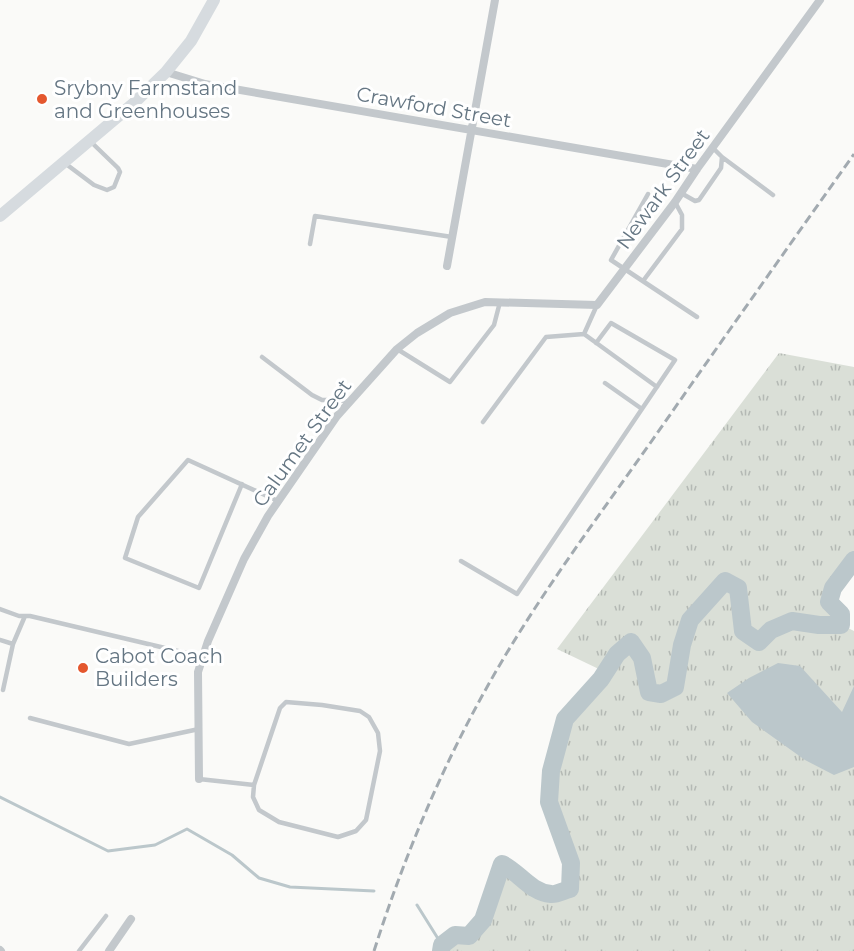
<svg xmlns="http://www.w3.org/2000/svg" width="854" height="951" viewBox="0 0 854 951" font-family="Montserrat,sans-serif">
	<defs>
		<pattern id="park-tufts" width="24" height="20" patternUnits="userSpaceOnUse" patternTransform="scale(1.5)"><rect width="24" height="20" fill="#dadfd7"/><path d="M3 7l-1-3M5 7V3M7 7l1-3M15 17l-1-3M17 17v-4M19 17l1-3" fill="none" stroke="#b4b9b4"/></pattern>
	</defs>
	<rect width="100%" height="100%" fill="#fafaf8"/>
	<!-- park -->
	<path fill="url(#park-tufts)" d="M 779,353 L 854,367 L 854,560 L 833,588 L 829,602 L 841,614 L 842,625 L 854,631 L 854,951 L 441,951 L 442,945 L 455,935 L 469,936 L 483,920 L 502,864 L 527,884 L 552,894 L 570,889 L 571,863 L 549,802 L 560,721 L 605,672 L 557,649 Z"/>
	<!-- water -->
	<path fill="#bbc7cb" d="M 778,663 L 800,666 L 842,712 L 854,686 L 854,767 L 834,775 L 805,760 L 752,722 L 727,693 L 749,678 Z"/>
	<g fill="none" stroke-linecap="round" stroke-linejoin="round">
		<!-- stream -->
		<path stroke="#bbc7cb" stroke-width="3" d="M 0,797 L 108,851 L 155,845 L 187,829 L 232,855 L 259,878 L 290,887 L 374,891
			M 417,905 L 442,945"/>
		<!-- river -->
		<path stroke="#bbc7cb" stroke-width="18" d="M 441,951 L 442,945 L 455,935 L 469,936 L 483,920 L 502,864 C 519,872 530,892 551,894 C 556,895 565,890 570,889 L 571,863 L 549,802 L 551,771 L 565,719 L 601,679 L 617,654 L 631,642 L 642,658 L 649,692 L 661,694 L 675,687 L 682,645 L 690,620 L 725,581 L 738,588 L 743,631 L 759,642 L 771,630 L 792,621 L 819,625 L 841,625 L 841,614 L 829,602 L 833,588 L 854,560"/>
		<!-- lane -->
		<path stroke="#c3c8cc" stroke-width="4.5" d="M 722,157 L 773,195
			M 66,164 L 94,185 L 107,190 L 114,187 L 120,172 L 118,168 L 90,141
			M 681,193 L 695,201 L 699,200 L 721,168 L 722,157 L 712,147
			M 648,194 L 611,260 L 697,317
			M 310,244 L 315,216 L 452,237
			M 643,281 L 682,229 L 682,215 L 675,202
			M 584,334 L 657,387
			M 397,349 L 450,382 L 494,325 L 500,302
			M 262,357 L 312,395 L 322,400 L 340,400 L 349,402
			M 605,383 L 642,409
			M 483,422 L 546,337 L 584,334 L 597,305
			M 242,484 L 199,588 L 125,558 L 138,517 L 188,460 L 278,501
			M 461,561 L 517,594 L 675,360 L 611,323 L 596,343
			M 0,609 L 19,616 L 30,616 L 203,657
			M 0,640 L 13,644 L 3,690
			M 13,644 L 25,616
			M 30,718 L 129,744 L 199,729
			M 199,779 L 254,785 L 280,708 L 286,702 L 322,705 L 360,711 L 369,717 L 378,733 L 380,751 L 366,820 L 356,831 L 338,837 L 279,822 L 259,810 L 253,797 L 254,785
			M 79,951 L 106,916"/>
		<!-- street -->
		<path stroke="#c3c8cc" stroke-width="8" d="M 166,72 L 205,84 L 697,169
			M 447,266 L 495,0
			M 199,779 L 198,672 L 208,641 L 244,559 L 268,516 L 337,416 L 397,349 L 417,333 L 450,313 L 485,302 L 597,305 L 675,202 L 697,169 L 820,0
			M 0,950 L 1,951
			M 109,951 L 131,919"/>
		<!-- secondary -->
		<path stroke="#d6dbdf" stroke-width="12" d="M 0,216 L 134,103 L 166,72 L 191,41 L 214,0"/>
		<!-- rail -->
		<path stroke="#a2aab0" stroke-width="3" stroke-dasharray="9 4.5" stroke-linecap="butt" d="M 374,951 C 404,857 442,766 491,680 C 538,597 596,520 651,442 C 718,346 786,250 854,154"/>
	</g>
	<!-- markers -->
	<g fill="#e4572e" stroke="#fff" stroke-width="2">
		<circle cx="42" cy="99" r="6"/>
		<circle cx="83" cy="668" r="6"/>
	</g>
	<g text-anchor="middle" stroke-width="6" stroke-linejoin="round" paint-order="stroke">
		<!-- poi labels -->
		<g font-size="20" fill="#657683" stroke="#fff" text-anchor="start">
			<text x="54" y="95">Srybny Farmstand<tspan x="54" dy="23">and Greenhouses</tspan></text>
			<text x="95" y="663">Cabot Coach<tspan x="95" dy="23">Builders</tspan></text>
		</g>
		<!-- street labels -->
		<g font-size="20" fill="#657683" stroke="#fff">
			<text transform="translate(434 107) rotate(10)" y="7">Crawford Street</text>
			<text transform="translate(663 189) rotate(-54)" y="7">Newark Street</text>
			<text transform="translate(302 443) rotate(-54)" y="7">Calumet Street</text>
		</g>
	</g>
</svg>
